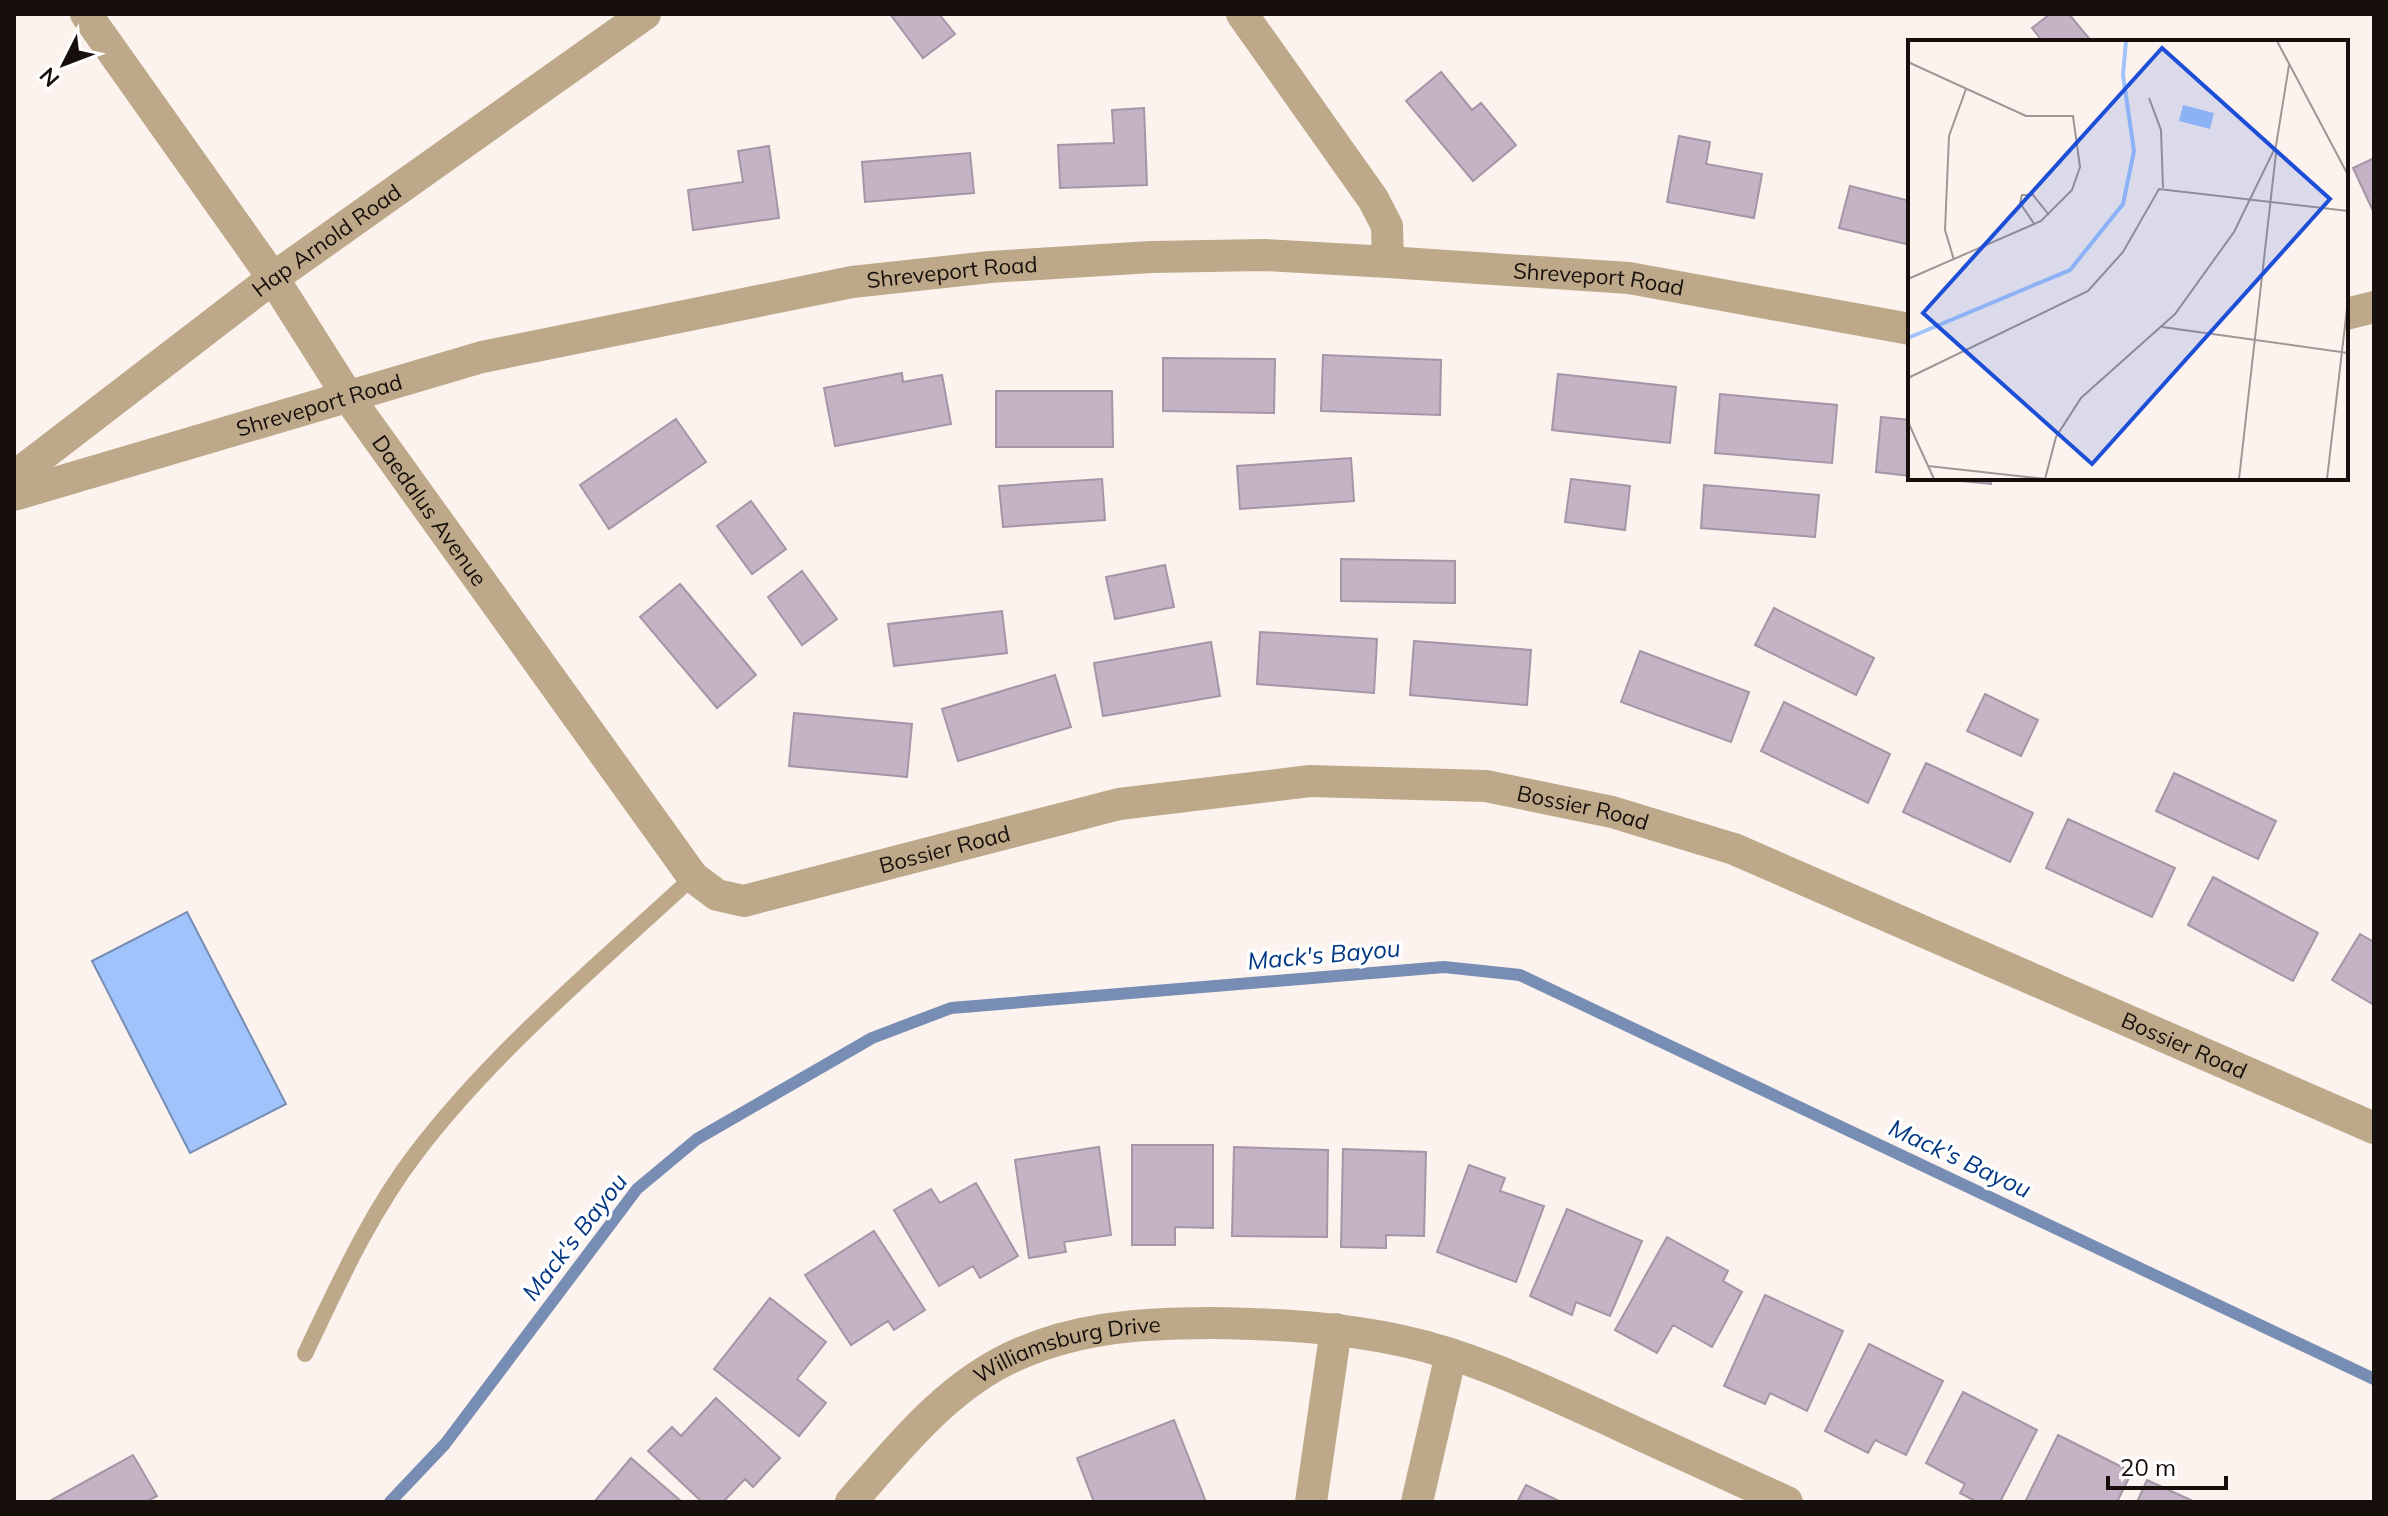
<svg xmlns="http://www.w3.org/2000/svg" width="2388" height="1516" viewBox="0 0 2388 1516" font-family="Mulish,sans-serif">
	<rect width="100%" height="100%" fill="#fcf2ee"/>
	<!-- water -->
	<path fill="#a0c3fb" stroke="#778db3" stroke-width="2" d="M 187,912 L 286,1104 L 190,1153 L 92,961 Z"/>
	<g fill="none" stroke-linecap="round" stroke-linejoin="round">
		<!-- stream -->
		<path stroke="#778db3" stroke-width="12" d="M 390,1502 L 445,1444 L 637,1189 L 697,1139 L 872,1038 L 951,1008 L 1444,967 L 1520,975 L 2374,1379"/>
	</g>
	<!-- building -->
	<path fill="#c4b3c5" stroke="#a595a6" stroke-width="2" d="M 890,14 L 939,14 L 955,34 L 923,58 Z
		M 2050,14 L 2069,14 L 2092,42 L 2043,42 L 2032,28 Z
		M 1441,72 L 1472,110 L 1481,103 L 1516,145 L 1473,181 L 1406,101 Z
		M 1144,108 L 1147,185 L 1060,188 L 1058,145 L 1114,143 L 1112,110 Z
		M 1679,136 L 1710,142 L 1706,164 L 1762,174 L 1754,218 L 1667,202 Z
		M 769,146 L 779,218 L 693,230 L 688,190 L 743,182 L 738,151 Z
		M 970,153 L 974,193 L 865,202 L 862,162 Z
		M 2374,158 L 2374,213 L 2353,168 Z
		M 1850,186 L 1910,201 L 1910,245 L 1839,228 Z
		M 1323,355 L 1441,360 L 1440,415 L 1321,411 Z
		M 1163,358 L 1275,359 L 1274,413 L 1163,411 Z
		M 902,373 L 903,382 L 942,375 L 951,424 L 835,446 L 824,388 Z
		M 1558,374 L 1676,387 L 1670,443 L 1552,430 Z
		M 996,391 L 1112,391 L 1113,447 L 996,447 Z
		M 1720,394 L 1837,405 L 1832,463 L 1715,453 Z
		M 1881,417 L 1910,420 L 1910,476 L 1876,472 Z
		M 676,419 L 706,462 L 609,529 L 580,485 Z
		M 1351,458 L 1354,501 L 1240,509 L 1237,466 Z
		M 1930,478 L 1992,478 L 1991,484 Z
		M 1102,479 L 1105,520 L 1003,527 L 999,486 Z
		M 1571,479 L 1630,486 L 1625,530 L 1565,522 Z
		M 1704,485 L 1819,495 L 1815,537 L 1701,528 Z
		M 751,501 L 786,549 L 752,574 L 717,526 Z
		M 1341,559 L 1455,561 L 1455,603 L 1341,601 Z
		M 1165,565 L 1174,607 L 1115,619 L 1106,577 Z
		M 802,571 L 837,619 L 802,645 L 768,597 Z
		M 680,584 L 756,675 L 717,708 L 640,617 Z
		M 1774,608 L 1874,658 L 1856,695 L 1755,645 Z
		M 1002,611 L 1007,653 L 894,666 L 888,624 Z
		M 1260,632 L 1377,639 L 1374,693 L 1257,684 Z
		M 1414,641 L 1531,650 L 1527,705 L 1410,695 Z
		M 1211,642 L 1220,696 L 1103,716 L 1094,663 Z
		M 1640,651 L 1749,692 L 1731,742 L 1621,702 Z
		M 1055,675 L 1071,727 L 958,761 L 942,709 Z
		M 1985,694 L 2038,720 L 2021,756 L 1967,731 Z
		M 1784,702 L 1890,754 L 1868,803 L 1761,751 Z
		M 794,713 L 912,724 L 907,777 L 789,766 Z
		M 1926,763 L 2033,813 L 2010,862 L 1903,812 Z
		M 2174,773 L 2276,821 L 2258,859 L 2156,811 Z
		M 2068,819 L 2175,868 L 2152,917 L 2046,868 Z
		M 2213,877 L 2318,933 L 2293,981 L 2188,925 Z
		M 2360,934 L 2374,942 L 2374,1005 L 2332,980 Z
		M 1132,1145 L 1213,1145 L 1213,1228 L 1175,1227 L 1175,1245 L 1132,1245 Z
		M 1099,1147 L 1111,1235 L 1064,1242 L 1066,1252 L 1029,1258 L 1015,1160 Z
		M 1234,1147 L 1328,1150 L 1327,1237 L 1232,1236 Z
		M 1343,1149 L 1426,1152 L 1424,1236 L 1386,1235 L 1386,1248 L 1341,1247 Z
		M 1469,1165 L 1505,1178 L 1500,1191 L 1544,1206 L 1516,1282 L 1437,1252 Z
		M 976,1183 L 1018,1256 L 980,1278 L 973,1266 L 939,1286 L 894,1210 L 931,1189 L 940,1203 Z
		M 1567,1209 L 1642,1241 L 1610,1316 L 1576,1302 L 1572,1315 L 1530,1296 Z
		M 874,1231 L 925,1310 L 894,1330 L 888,1321 L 851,1345 L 805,1275 Z
		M 1667,1237 L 1728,1271 L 1723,1281 L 1742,1292 L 1712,1347 L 1673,1325 L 1657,1353 L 1615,1330 Z
		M 1765,1295 L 1843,1331 L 1807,1411 L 1770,1393 L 1765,1404 L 1724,1386 Z
		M 770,1298 L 826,1342 L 797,1379 L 826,1403 L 799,1436 L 714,1369 Z
		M 1869,1344 L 1943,1381 L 1906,1455 L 1875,1440 L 1868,1453 L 1825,1431 Z
		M 1963,1392 L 2037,1430 L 2000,1502 L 1977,1502 L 1960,1493 L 1965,1484 L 1926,1463 Z
		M 716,1398 L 780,1458 L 753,1487 L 745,1479 L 723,1502 L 702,1502 L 648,1451 L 672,1427 L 681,1436 Z
		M 1174,1420 L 1206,1502 L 1094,1502 L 1077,1458 Z
		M 2058,1435 L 2132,1472 L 2117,1502 L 2025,1502 Z
		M 133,1455 L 157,1496 L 146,1502 L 48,1502 Z
		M 631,1458 L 682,1502 L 594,1502 Z
		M 2147,1480 L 2195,1502 L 2137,1502 Z
		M 1526,1485 L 1561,1502 L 1517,1502 Z"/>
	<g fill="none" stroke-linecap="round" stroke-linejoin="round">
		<!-- service -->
		<path stroke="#bda989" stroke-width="16" d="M 305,1354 C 338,1285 370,1213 417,1152 C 496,1049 598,965 693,877"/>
		<!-- minor -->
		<g stroke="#bda989" stroke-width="32">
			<path id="s1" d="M 86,14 L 273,278 L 349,398 L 693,877 L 717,895 L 744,901 L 1119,804 L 1310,781 L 1486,786 L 1612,812 L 1734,849 L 2374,1128"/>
			<path d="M 1242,14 L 1373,199 L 1387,226 L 1388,262"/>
			<path d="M 2346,314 L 2374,307"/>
			<path id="s2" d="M 14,477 L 273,278 L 645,14"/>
			<path id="s3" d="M 14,495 L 482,357 L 852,282 L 990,267 L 1151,257 L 1264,255 L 1388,262 L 1629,278 L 1910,329"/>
			<path id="s4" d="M 851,1502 C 895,1452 940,1395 1000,1363 C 1066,1328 1138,1323 1211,1323 C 1276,1324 1340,1327 1403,1341 C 1472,1356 1536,1387 1600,1416 C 1662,1445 1724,1473 1787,1502"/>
			<path d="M 1311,1502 L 1336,1329"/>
			<path d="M 1417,1502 L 1451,1354"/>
		</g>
	</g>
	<g text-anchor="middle" stroke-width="7" stroke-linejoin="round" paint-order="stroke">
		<!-- street labels -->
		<g font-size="22" fill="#170f0c" stroke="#fff">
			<text dy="8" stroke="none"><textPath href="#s2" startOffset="392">Hap Arnold Road</textPath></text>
			<text dy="8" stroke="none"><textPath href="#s3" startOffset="966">Shreveport Road</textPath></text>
			<text dy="8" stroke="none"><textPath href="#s3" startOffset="1614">Shreveport Road</textPath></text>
			<text dy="8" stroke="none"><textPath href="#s3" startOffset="318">Shreveport Road</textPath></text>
			<text dy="8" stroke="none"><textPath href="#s1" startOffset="604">Daedalus Avenue</textPath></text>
			<text dy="8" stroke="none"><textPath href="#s1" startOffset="1968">Bossier Road</textPath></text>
			<text dy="8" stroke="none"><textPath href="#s1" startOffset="1320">Bossier Road</textPath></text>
			<text dy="8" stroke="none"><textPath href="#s1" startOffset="2616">Bossier Road</textPath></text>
			<text dy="8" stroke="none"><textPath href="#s4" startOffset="274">Williamsburg Drive</textPath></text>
		</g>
		<!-- water labels -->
		<g font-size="24" font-style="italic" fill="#003683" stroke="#fff">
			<text transform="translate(1324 955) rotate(-5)" y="8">Mack's Bayou</text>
			<text transform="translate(1960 1159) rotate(25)" y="8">Mack's Bayou</text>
			<text transform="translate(575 1237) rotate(-52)" y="8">Mack's Bayou</text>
		</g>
	</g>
	<!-- overview -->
	<g transform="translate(1908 40)">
		<rect width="440" height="440" fill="#fcf2ee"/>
		<path d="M 275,65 L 306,73 L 302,89 L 271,81 Z" fill="#a0c3fb"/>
		<path fill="none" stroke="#a0c3fb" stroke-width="4" d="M 0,298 L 162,230 L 215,164 L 226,111 L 215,35 L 218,1"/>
		<path fill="none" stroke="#a09794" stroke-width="2" d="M 369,1 L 440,135M 0,22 L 118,76 L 165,76 L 172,127 L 164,150 L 133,181 L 0,239M 241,58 L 253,90 L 255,148M 127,185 L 112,163 L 114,155 L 125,155 L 141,175M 46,220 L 37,190 L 41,96 L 58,49M 254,287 L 440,313M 0,338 L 180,251 L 215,212 L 251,149 L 440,171M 0,382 L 26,439M 20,426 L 137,439M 137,439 L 148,397 L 173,358 L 267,274 L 326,192 L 368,106 L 381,25M 331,439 L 368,113M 419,439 L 440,260"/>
		<path fill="#1d4ed8" fill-opacity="0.15" stroke="#1d4ed8" stroke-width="4" d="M 254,8 L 422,159 L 184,424 L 15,273 Z"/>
		<rect width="440" height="440" fill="none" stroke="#170f0c" stroke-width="4"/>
	</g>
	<!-- border -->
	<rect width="2388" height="1516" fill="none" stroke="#170f0c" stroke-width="32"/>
	<!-- north arrow -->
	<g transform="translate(64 64) rotate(228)" stroke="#ffffff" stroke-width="6" paint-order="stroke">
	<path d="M0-6L14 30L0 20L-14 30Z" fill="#170f0c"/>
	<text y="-12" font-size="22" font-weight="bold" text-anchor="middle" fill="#170f0c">N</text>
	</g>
	<!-- scale -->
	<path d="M2108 1476v12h118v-12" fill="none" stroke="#170f0c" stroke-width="4"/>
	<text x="2120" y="1476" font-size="24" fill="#170f0c" stroke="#ffffff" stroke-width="6" paint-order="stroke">20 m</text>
</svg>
